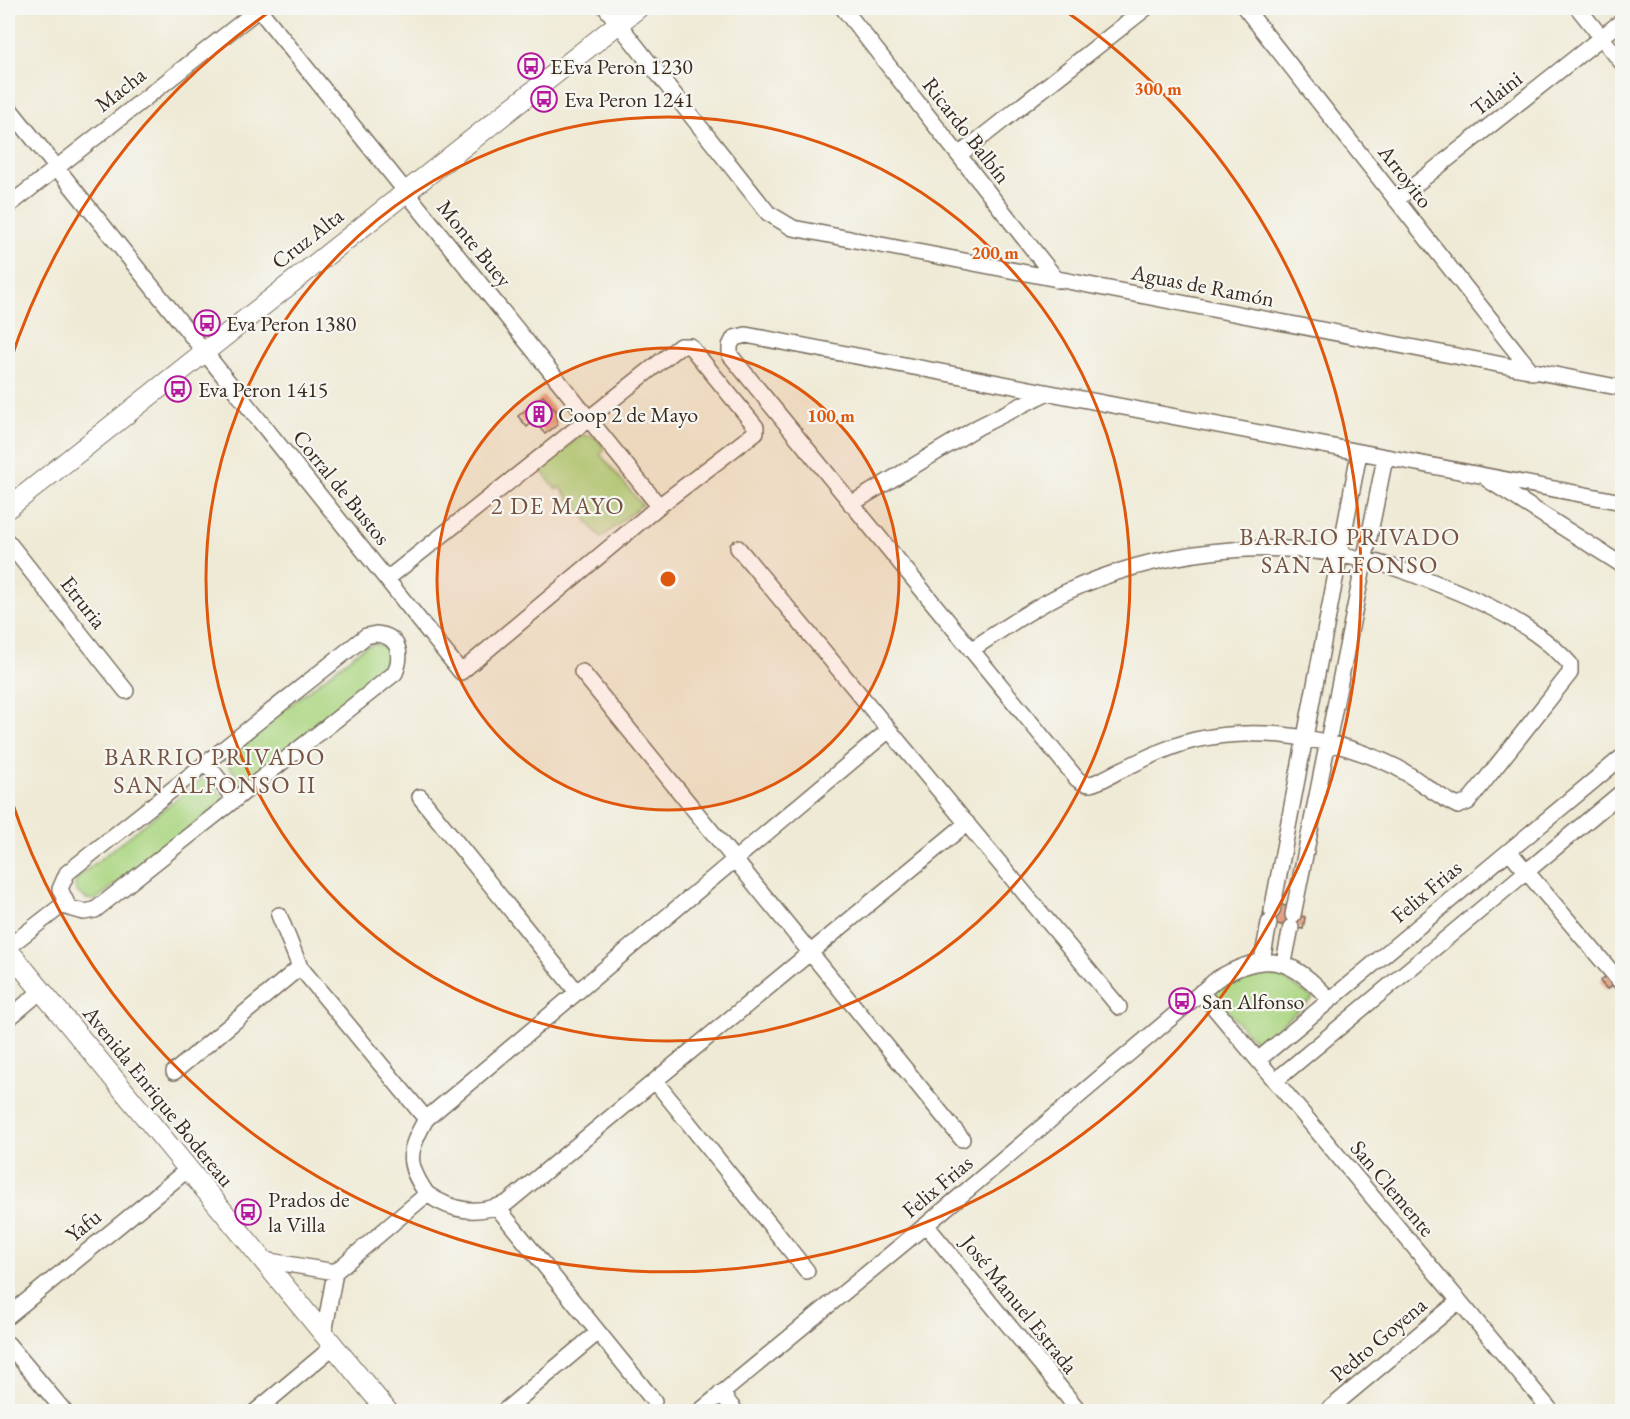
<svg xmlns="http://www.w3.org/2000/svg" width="1630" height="1419" viewBox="0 0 1630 1419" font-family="'EB Garamond',serif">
	<rect width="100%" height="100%" fill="#f6f6f2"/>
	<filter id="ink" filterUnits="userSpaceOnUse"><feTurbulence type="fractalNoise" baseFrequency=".0167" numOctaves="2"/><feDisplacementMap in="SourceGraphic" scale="12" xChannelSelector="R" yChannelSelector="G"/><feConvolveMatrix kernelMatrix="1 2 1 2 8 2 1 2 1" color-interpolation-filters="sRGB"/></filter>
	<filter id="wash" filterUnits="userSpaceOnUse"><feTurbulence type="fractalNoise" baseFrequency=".008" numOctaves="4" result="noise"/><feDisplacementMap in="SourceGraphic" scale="24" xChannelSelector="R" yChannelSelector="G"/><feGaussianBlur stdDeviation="1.35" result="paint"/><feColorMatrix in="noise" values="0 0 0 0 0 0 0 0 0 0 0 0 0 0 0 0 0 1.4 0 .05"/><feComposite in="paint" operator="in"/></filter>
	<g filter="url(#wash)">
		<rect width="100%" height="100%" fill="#efead5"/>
		<!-- green -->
		<path fill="#acd682" stroke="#748050" stroke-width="1.5" d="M 582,435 L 595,437 L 605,449 L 600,454 L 642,505 L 601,538 L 560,487 L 556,489 L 539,468 Z
			M 375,643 L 392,651 L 392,671 L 246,787 L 222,758 L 364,647 Z
			M 207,775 L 226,801 L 95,900 L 86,899 L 76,891 L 75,884 L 79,876 Z
			M 1263,973 L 1281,977 L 1313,998 L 1257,1044 L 1212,993 L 1233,981 Z"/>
		<g id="blocks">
			<!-- building -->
			<path fill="#e49b7d" d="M 543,396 L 557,412 L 557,425 L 545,434 L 534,421 L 527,427 L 518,416 Z
				M 1281,905 L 1291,907 L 1289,914 L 1305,917 L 1303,929 L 1262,921 L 1264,909 L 1279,912 Z
				M 1620,964 L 1622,979 L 1607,989 L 1600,981 Z"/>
		</g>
	</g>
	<g filter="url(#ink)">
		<use href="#blocks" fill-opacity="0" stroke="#7a6d5e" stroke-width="1.5"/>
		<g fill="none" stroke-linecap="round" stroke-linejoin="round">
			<!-- minor casing -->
			<g stroke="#7a6d5e" stroke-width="18">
				<path id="minor" d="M 258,8 L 659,506
					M 606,8 L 768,213 L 793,228 L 1622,388
					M 843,8 L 1057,280
					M 1245,8 L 1532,372
					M 1578,8 L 1622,63
					M 8,107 L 461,672 L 659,506 L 756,432 L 756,427 L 690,346 L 680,346 L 387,579
					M 959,155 L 1146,8
					M 1396,200 L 1622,21
					M 8,206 L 260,8
					M 1488,480 L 1622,565
					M 851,504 L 978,427 L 1046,393
					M 8,542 L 126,691
					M 738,548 L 1119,1007
					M 376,634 C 399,636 403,653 395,673 L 95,910 L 84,912 L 69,908 L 60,889 L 67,873 L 366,636 Z
					M 971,650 C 1001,630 1031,609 1064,593 C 1153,551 1270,536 1366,560 C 1394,566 1421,577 1448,588 C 1490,605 1539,629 1570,664 L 1570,673 L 1468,802 L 1458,806 C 1436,796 1417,778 1396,767 C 1336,738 1261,725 1195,740 C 1170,746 1146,758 1123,769 C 1114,773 1101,782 1090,784 C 1085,784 1081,782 1077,779 L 730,355 L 730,346 L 734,338 L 746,335 L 1622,502
					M 582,672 L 962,1139
					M 206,763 L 235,800
					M 420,797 L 577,992
					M 1509,851 L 1622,984
					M 1272,911 L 1359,453
					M 279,915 L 300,967 L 426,1119 C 408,1151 405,1163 427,1194 L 335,1272 L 324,1334
					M 1293,915 L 1385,458
					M 8,947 L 65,903
					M 1262,961 L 1269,923
					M 1284,962 L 1291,927
					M 1201,992 L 1552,1412
					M 8,1019 L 41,991
					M 1258,1060 L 1622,757
					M 174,1072 L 300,967
					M 655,1081 L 807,1271
					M 1275,1081 L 1622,792
					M 426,1119 L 889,730
					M 427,1194 C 453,1212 477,1215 507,1203 L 967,823
					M 497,1207 L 654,1401
					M 926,1225 L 1080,1412
					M 264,1260 L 335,1272
					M 8,1316 L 187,1170
					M 8,1344 L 65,1412
					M 721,1393 L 736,1412
					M 255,1412 L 334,1346
					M 503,1412 L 597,1333
					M 699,1412 L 926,1225 L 1217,979 C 1267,949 1293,959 1330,1000
					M 1326,1412 L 1459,1301"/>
			</g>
			<!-- major casing -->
			<g stroke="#7a6d5e" stroke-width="22">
				<path id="major" d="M 8,508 L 638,8
					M 8,950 L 388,1412"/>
			</g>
			<!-- minor -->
			<use href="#minor" stroke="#fff" stroke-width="15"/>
			<!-- major -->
			<use href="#major" stroke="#fff" stroke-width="20"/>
		</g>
	</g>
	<!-- distance rings -->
	<circle cx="668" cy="579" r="231" fill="#df570d" fill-opacity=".12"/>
	<g fill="none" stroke="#df570d" stroke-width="3">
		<circle cx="668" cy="579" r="231"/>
		<circle cx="668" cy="579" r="462"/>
		<path d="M9 365A693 693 0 0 1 275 8M1061 8A693 693 0 1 1 9 793"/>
	</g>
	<!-- icons -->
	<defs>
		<g id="bus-ring" transform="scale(1.35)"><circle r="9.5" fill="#f6f6f2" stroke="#b5179e" stroke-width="1.5"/><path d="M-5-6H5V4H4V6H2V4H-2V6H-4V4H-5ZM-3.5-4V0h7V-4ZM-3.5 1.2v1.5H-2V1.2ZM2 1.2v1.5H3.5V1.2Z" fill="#b5179e"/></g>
		<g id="building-ring" transform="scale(1.35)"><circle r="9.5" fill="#f6f6f2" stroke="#b5179e" stroke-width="1.5"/><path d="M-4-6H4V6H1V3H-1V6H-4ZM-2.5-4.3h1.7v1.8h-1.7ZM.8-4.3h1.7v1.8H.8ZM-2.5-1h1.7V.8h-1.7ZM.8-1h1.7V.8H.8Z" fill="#b5179e"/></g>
	</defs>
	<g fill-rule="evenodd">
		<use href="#bus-ring" x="531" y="66"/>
		<use href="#bus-ring" x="544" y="99"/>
		<use href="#bus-ring" x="207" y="323"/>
		<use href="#bus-ring" x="178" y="389"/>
		<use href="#building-ring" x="539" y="414"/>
		<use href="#bus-ring" x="1182" y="1001"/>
		<use href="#bus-ring" x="248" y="1212"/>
	</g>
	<g text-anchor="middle" stroke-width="4.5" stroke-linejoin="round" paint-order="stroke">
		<!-- poi labels -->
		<g font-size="22" fill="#3b2a1e" stroke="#f6f6f2" text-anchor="start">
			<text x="550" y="74">EEva Peron 1230</text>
			<text x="564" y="107">Eva Peron 1241</text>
			<text x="226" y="331">Eva Peron 1380</text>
			<text x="198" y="397">Eva Peron 1415</text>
			<text x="558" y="422">Coop 2 de Mayo</text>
			<text x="1202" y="1009">San Alfonso</text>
			<text x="268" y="1207">Prados de<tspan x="268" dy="25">la Villa</tspan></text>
		</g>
		<!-- street labels -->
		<g font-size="22" fill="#3b2a1e" stroke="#f6f6f2">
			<text transform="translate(120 89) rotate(-38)" y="8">Macha</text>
			<text transform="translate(1496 93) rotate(-38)" y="8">Talaini</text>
			<text transform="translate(967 130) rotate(52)" y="8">Ricardo Balbín</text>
			<text transform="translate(1406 176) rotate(52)" y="8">Arroyito</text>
			<text transform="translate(307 238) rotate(-38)" y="8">Cruz Alta</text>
			<text transform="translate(475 243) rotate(51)" y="8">Monte Buey</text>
			<text transform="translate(1203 285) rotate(11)" y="8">Aguas de Ramón</text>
			<text transform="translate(342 487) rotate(51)" y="8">Corral de Bustos</text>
			<text transform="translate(84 602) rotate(52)" y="8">Etruria</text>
			<text transform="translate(1426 891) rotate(-40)" y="8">Felix Frias</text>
			<text transform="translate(159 1096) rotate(51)" y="8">Avenida Enrique Bodereau</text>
			<text transform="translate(937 1186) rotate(-40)" y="8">Felix Frias</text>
			<text transform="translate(1393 1188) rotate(50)" y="8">San Clemente</text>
			<text transform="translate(83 1225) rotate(-39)" y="8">Yafu</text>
			<text transform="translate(1020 1304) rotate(51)" y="8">José Manuel Estrada</text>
			<text transform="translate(1378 1339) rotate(-40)" y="8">Pedro Goyena</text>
		</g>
		<!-- neighbourhood labels -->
		<g font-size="24" letter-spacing="1.5" fill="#76523f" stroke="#f6f6f2">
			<text x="558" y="514">2 DE MAYO</text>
			<text x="1350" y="545">BARRIO PRIVADO<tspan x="1350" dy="28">SAN ALFONSO</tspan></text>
			<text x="215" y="765">BARRIO PRIVADO<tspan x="215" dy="28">SAN ALFONSO II</tspan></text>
		</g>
	</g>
	<circle cx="668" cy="579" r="9" fill="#df570d" stroke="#f6f6f2" stroke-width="3"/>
	<g font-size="18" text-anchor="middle" font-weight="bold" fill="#df570d" stroke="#f6f6f2" stroke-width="4.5" stroke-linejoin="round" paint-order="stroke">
		<text x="1158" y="95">300 m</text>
		<text x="995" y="259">200 m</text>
		<text x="831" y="422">100 m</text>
	</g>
	<!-- margin -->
	<rect width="1630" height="1419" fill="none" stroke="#f6f6f2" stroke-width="30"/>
</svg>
